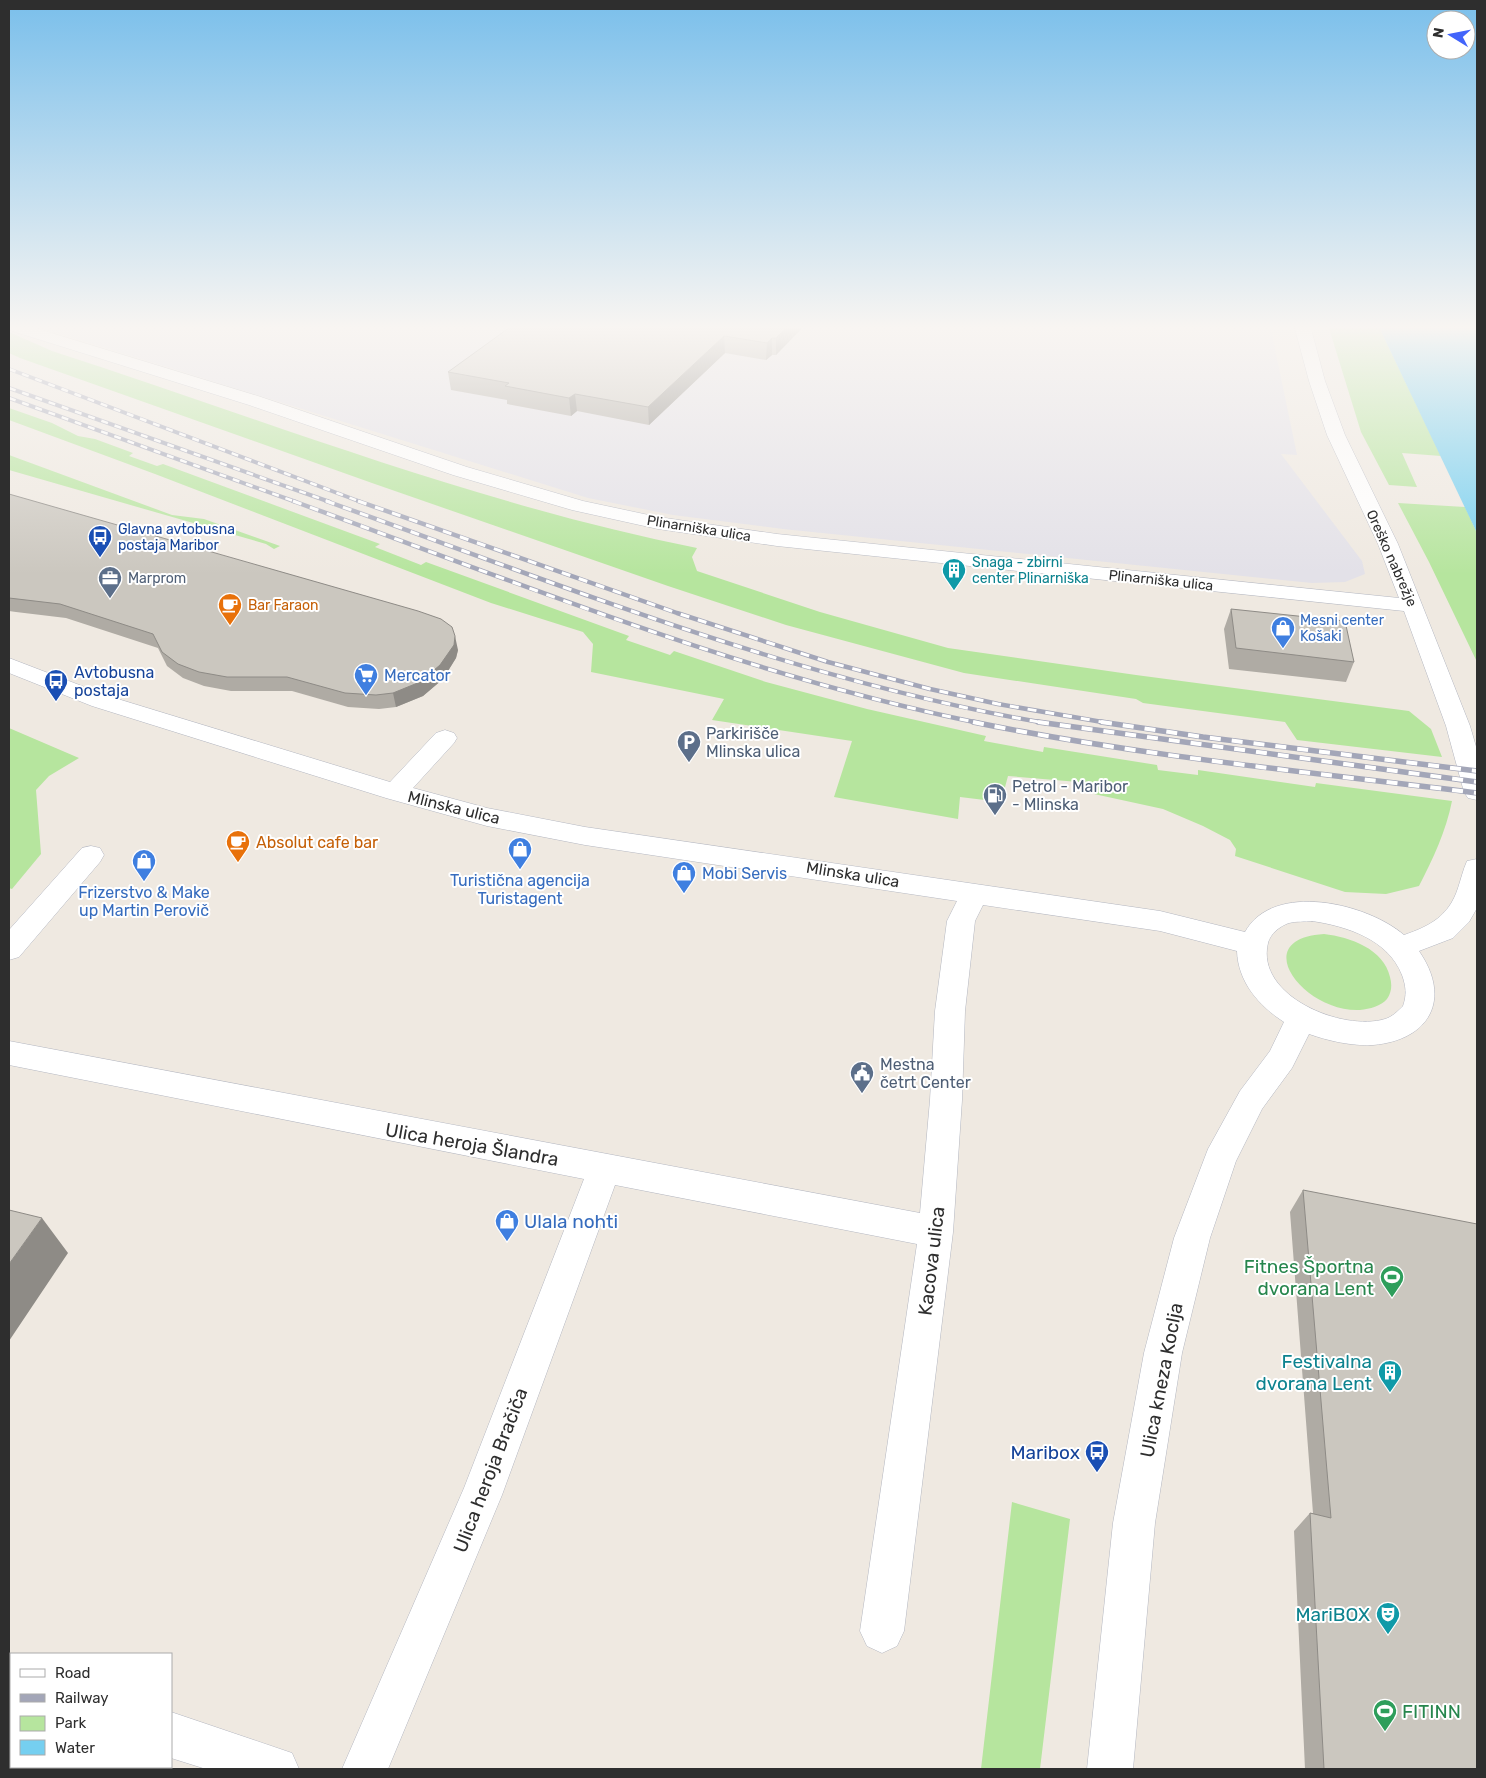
<svg xmlns="http://www.w3.org/2000/svg" width="1486" height="1778" viewBox="0 0 1486 1778" font-family="Rubik,sans-serif">
	<rect width="100%" height="100%" fill="#efe9e1"/>
	<!-- industrial -->
	<path fill="#e3e1e8" d="M 32,325 L 1270,325 L 1297,455 L 1281,454 L 1362,561 L 1365,574 L 1345,582 L 1312,583 L 783,529 L 673,515 L 588,498 Z"/>
	<!-- green -->
	<path fill="#b6e59e" d="M 1328,325 L 1378,325 L 1441,456 L 1402,453 L 1417,487 L 1389,485 L 1361,432 Z
		M 9,332 L 52,351 C 265,420 476,504 697,548 L 692,557 L 697,571 L 820,612 L 948,648 L 1136,675 L 1409,711 L 1431,729 L 1442,757 L 1297,740 L 1285,722 L 1143,703 L 1136,699 L 964,673 L 786,625 L 668,586 L 372,483 L 20,358 L 9,353 Z
		M 9,408 L 52,423 L 78,436 L 95,439 L 133,453 L 129,456 L 157,466 L 163,464 L 380,544 L 375,547 L 421,565 L 426,562 L 629,636 L 626,640 L 670,655 L 674,651 L 766,682 L 867,709 L 986,736 L 984,741 L 1043,752 L 1044,747 L 1157,765 L 1158,770 L 1198,775 L 1198,770 L 1315,787 L 1316,783 L 1452,801 C 1446,831 1433,859 1419,886 L 1386,894 L 1345,892 L 1235,856 L 1236,849 L 1230,840 L 1203,826 L 1163,809 L 1094,794 L 1090,783 L 1008,776 L 1001,802 L 960,797 L 958,819 L 834,797 L 852,741 L 712,720 L 724,699 L 591,672 L 593,644 L 583,632 L 491,603 L 155,474 L 9,420 Z
		M 9,455 L 172,515 L 204,519 L 280,546 L 274,549 L 266,544 L 9,470 Z
		M 1398,503 L 1465,507 L 1477,533 L 1477,662 L 1429,562 Z
		M 9,728 L 79,758 L 49,776 L 36,790 L 41,854 L 12,889 L 9,888 Z
		M 1324,934 C 1350,937 1384,949 1390,977 C 1392,984 1392,992 1387,999 C 1381,1006 1370,1009 1360,1010 C 1305,1013 1246,939 1324,934 Z
		M 1012,1502 L 1070,1519 L 1040,1769 L 981,1769 Z"/>
	<!-- water -->
	<path fill="#75cff0" d="M 1378,325 L 1477,325 L 1477,533 Z"/>
	<g fill="none" stroke-linecap="round" stroke-linejoin="round">
		<!-- minor casing -->
		<g stroke="#b4b7c1" stroke-width="1">
			<path id="minor" d="M 9,325 L 25,325 L 261,397 L 467,467 L 583,501 L 658,517 L 777,534 L 1399,598 L 1378,544 L 1327,435 L 1309,381 L 1294,325 L 1310,325 L 1325,381 L 1345,435 L 1398,544 L 1470,726 L 1477,750 L 1477,800 L 1468,798 L 1464,792 L 1446,726 L 1404,611 L 777,546 L 658,529 L 572,510 L 453,475 L 249,405 L 9,330 Z
				M 9,658 L 108,696 L 390,782 L 436,733 L 445,730 L 454,733 L 457,738 L 454,743 L 413,788 L 487,808 L 585,827 L 1160,911 L 1245,932 C 1273,881 1367,903 1404,935 C 1430,926 1449,916 1458,888 C 1461,879 1463,870 1467,861 L 1477,859 L 1477,908 L 1469,922 L 1453,938 L 1419,951 C 1452,999 1430,1040 1373,1045 C 1351,1046 1329,1041 1309,1034 L 1292,1068 L 1262,1109 L 1236,1161 L 1210,1238 L 1182,1353 L 1155,1523 L 1133,1769 L 1087,1769 L 1113,1523 L 1144,1353 L 1174,1238 L 1208,1149 L 1240,1091 L 1270,1051 L 1284,1022 C 1259,1006 1238,982 1237,951 L 1160,931 L 983,905 L 975,921 L 965,1011 L 962,1100 L 953,1232 L 904,1631 L 897,1646 L 882,1653 L 867,1646 L 860,1631 L 917,1244 L 615,1185 L 502,1495 L 388,1769 L 342,1769 L 464,1488 L 584,1179 L 9,1065 L 9,1041 L 920,1213 L 930,1100 L 935,1011 L 947,921 L 957,901 L 585,845 L 487,826 L 386,798 L 92,706 L 9,673 ZM 1312,921 C 1346,926 1388,939 1402,975 C 1406,986 1407,995 1403,1006 C 1398,1011 1392,1017 1385,1019 C 1343,1032 1255,996 1268,943 C 1270,934 1280,926 1289,923 C 1296,921 1305,922 1312,921 Z
				M 91,846 L 100,848 L 104,855 L 100,862 L 19,957 L 9,960 L 9,930 L 82,848 Z
				M 9,1658 L 11,1659 L 11,1703 L 9,1702 Z
				M 171,1712 L 292,1753 L 299,1769 L 206,1769 L 171,1758 Z"/>
		</g>
		<!-- minor -->
		<use href="#minor" fill="#fff" fill-rule="evenodd"/>
		<!-- rail-far2 casing -->
		<g stroke="#a3a6b8" stroke-width="4">
			<path id="rail-far2" d="M 9,369 L 361,502
				M 9,388 L 330,502
				M 9,398 L 296,502"/>
		</g>
		<!-- rail-far1 casing -->
		<g stroke="#a3a6b8" stroke-width="4.5">
			<path id="rail-far1" d="M 293,501 C 519,583 743,675 979,723
				M 326,501 C 562,585 797,681 1045,723
				M 358,501 L 677,613 L 828,662 L 930,689 L 998,704 L 1108,723"/>
		</g>
		<!-- rail casing -->
		<g stroke="#a3a6b8" stroke-width="5.5">
			<path id="rail" d="M 973,722 C 1139,756 1309,772 1477,793
				M 1038,722 L 1477,782
				M 1101,722 L 1203,737 L 1477,771"/>
		</g>
		<!-- rail-far2 -->
		<use href="#rail-far2" stroke="#fff" stroke-width="2.5" stroke-dasharray="7" stroke-linecap="butt"/>
		<!-- rail-far1 -->
		<use href="#rail-far1" stroke="#fff" stroke-width="3" stroke-dasharray="9" stroke-linecap="butt"/>
		<!-- rail -->
		<use href="#rail" stroke="#fff" stroke-width="4" stroke-dasharray="11" stroke-linecap="butt"/>
	</g>
	<!-- wall -->
	<path fill="#afaba4" d="M 513,325 L 805,325 L 776,355 L 772,355 L 766,360 L 725,353 L 649,425 L 577,411 L 571,416 L 507,404 L 507,400 L 451,390 L 448,372 Z
		M 9,494 L 458,650 L 456,658 L 443,679 L 423,696 L 396,707 L 379,709 L 348,707 L 292,691 L 231,691 L 204,686 L 183,678 L 167,666 L 158,648 L 66,618 L 16,612 L 9,611 Z
		M 1231,609 L 1354,662 L 1346,682 L 1229,669 L 1224,629 Z
		M 1303,1190 L 1477,1769 L 1305,1769 L 1294,1531 L 1310,1513 L 1313,1513 L 1290,1212 Z"/>
	<!-- shaded-wall -->
	<path fill="#8e8b86" d="M 789,325 L 805,325 L 776,355 L 776,338 Z
		M 724,336 L 725,353 L 649,425 L 648,407 Z
		M 772,338 L 772,355 L 766,360 L 767,343 Z
		M 575,394 L 577,411 L 571,416 L 569,398 Z
		M 455,636 L 458,650 L 456,658 L 443,679 L 423,696 L 396,707 L 393,693 Z
		M 42,1218 L 68,1253 L 9,1341 L 9,1264 Z"/>
	<!-- building -->
	<path fill="#cbc7bf" stroke="#8e8b86" d="M 513,325 L 789,325 L 776,338 L 772,338 L 767,343 L 724,336 L 648,407 L 575,394 L 569,398 L 505,386 L 509,383 L 448,372 Z
		M 9,494 L 418,611 L 441,619 L 452,627 L 455,636 L 454,645 L 440,665 L 420,682 L 393,693 L 376,695 L 345,693 L 287,677 L 227,677 L 199,672 L 178,664 L 162,652 L 153,634 L 60,604 L 9,598 Z
		M 1231,609 L 1345,621 L 1354,662 L 1236,648 Z
		M 1303,1190 L 1477,1224 L 1477,1769 L 1324,1769 L 1310,1513 L 1331,1518 Z
		M 9,1210 L 42,1218 L 9,1264 Z"/>
	<!-- sky -->
	<linearGradient id="sky" x2="0" y2="1"><stop stop-color="#7abfeb"/><stop offset="0.57" stop-color="#f8f5f2"/><stop offset="1" stop-color="#f8f5f2" stop-opacity="0"/></linearGradient>
	<rect width="1486" height="574" fill="url(#sky)"/>
	<!-- icons -->
	<defs>
		<g id="bus-pin" transform="scale(1.25)"><path d="M0 17L-7.5 6A9.5 9.5 0 1 1 7.5 6Z" fill="#1a4fb4" stroke="#fff"/><path d="M-5-6H5V4H4V6H2V4H-2V6H-4V4H-5ZM-3.5-4V0h7V-4ZM-3.5 1.2v1.5H-2V1.2ZM2 1.2v1.5H3.5V1.2Z" fill="#fff"/></g>
		<g id="building-pin" transform="scale(1.25)"><path d="M0 17L-7.5 6A9.5 9.5 0 1 1 7.5 6Z" fill="#0f9aa8" stroke="#fff"/><path d="M-4-6H4V6H1V3H-1V6H-4ZM-2.5-4.3h1.7v1.8h-1.7ZM.8-4.3h1.7v1.8H.8ZM-2.5-1h1.7V.8h-1.7ZM.8-1h1.7V.8H.8Z" fill="#fff"/></g>
		<g id="office-pin" transform="scale(1.25)"><path d="M0 17L-7.5 6A9.5 9.5 0 1 1 7.5 6Z" fill="#5c6f8a" stroke="#fff"/><path d="M-6-3h4V-5.5h4V-3h4V5H-6ZM-1-4.5V-3h2v-1.5ZM-6 0V1H6V0Z" fill="#fff"/></g>
		<g id="cafe-pin" transform="scale(1.25)"><path d="M0 17L-7.5 6A9.5 9.5 0 1 1 7.5 6Z" fill="#e8710a" stroke="#fff"/><path d="M-5.5-4.5H6V0H3Q3 3.5 0 3.5H-2.5Q-5.5 3.5-5.5 0ZM3-3.2v2h1.7v-2ZM-6 4.5H4V6H-6Z" fill="#fff"/></g>
		<g id="shop-pin" transform="scale(1.25)"><path d="M0 17L-7.5 6A9.5 9.5 0 1 1 7.5 6Z" fill="#3f7fe0" stroke="#fff"/><path d="M-5-2.5h2.3a2.7 3.5 0 0 1 5.4 0H5L5.5 6h-11ZM-1.5-2.5h3a1.5 2.3 0 0 0-3 0Z" fill="#fff"/></g>
		<g id="supermarket-pin" transform="scale(1.25)"><path d="M0 17L-7.5 6A9.5 9.5 0 1 1 7.5 6Z" fill="#3f7fe0" stroke="#fff"/><path d="M-6-5.5h2.5l.6 2H6L4.5 2H-2.5L-4.4-4H-6ZM-1.5 3.2a1.3 1.3 0 1 0 .1 0ZM3 3.2a1.3 1.3 0 1 0 .1 0Z" fill="#fff"/></g>
		<g id="parking-pin" transform="scale(1.25)"><path d="M0 17L-7.5 6A9.5 9.5 0 1 1 7.5 6Z" fill="#5c6f8a" stroke="#fff"/><path d="M-3.5-5.5H1a3.5 3.5 0 0 1 0 7H-1V5.5H-3.5ZM-1-3.4V-.6H.8a1.4 1.4 0 0 0 0-2.8Z" fill="#fff"/></g>
		<g id="fuel-pin" transform="scale(1.25)"><path d="M0 17L-7.5 6A9.5 9.5 0 1 1 7.5 6Z" fill="#5c6f8a" stroke="#fff"/><path d="M-5.5-6h7V0h2V4h1.3V-2.5L3-4.5l.8-.8L6-3V5H2.5V1h-1V6h-7ZM-4.2-4.7v3.2H.2V-4.7Z" fill="#fff"/></g>
		<g id="civic-pin" transform="scale(1.25)"><path d="M0 17L-7.5 6A9.5 9.5 0 1 1 7.5 6Z" fill="#5c6f8a" stroke="#fff"/><path d="M-.6-6.5H3V-4.5H.6V-3L4-1V1h2V6H-6V1h2V-1L-.6-3ZM-1.2 2.5V6h2.4V2.5Z" fill="#fff"/></g>
		<g id="stadium-pin" transform="scale(1.25)"><path d="M0 17L-7.5 6A9.5 9.5 0 1 1 7.5 6Z" fill="#2e9e5b" stroke="#fff"/><path d="M0-5a6.5 5 0 1 0 0 10a6.5 5 0 1 0 0-10ZM-3.5-1.8h7v3.6h-7Z" fill="#fff"/></g>
		<g id="theatre-pin" transform="scale(1.25)"><path d="M0 17L-7.5 6A9.5 9.5 0 1 1 7.5 6Z" fill="#0f9aa8" stroke="#fff"/><path d="M-5-5.5Q0-4 5-5.5V0Q5 5 0 6Q-5 5-5 0ZM-3.3-2.5H-1v1.5H-3.3ZM1-2.5H3.3v1.5H1ZM-2.8 1Q0 5.5 2.8 1Z" fill="#fff"/></g>
	</defs>
	<g fill-rule="evenodd">
		<use href="#bus-pin" x="100" y="537"/>
		<use href="#building-pin" x="954" y="570"/>
		<use href="#office-pin" x="110" y="578"/>
		<use href="#cafe-pin" x="230" y="605"/>
		<use href="#shop-pin" x="1283" y="628"/>
		<use href="#supermarket-pin" x="366" y="675"/>
		<use href="#bus-pin" x="56" y="681"/>
		<use href="#parking-pin" x="689" y="742"/>
		<use href="#fuel-pin" x="995" y="795"/>
		<use href="#cafe-pin" x="238" y="842"/>
		<use href="#shop-pin" x="520" y="849"/>
		<use href="#shop-pin" x="144" y="861"/>
		<use href="#shop-pin" x="684" y="873"/>
		<use href="#civic-pin" x="862" y="1073"/>
		<use href="#shop-pin" x="507" y="1221"/>
		<use href="#stadium-pin" x="1392" y="1277"/>
		<use href="#building-pin" x="1390" y="1372"/>
		<use href="#bus-pin" x="1097" y="1452"/>
		<use href="#theatre-pin" x="1388" y="1614"/>
		<use href="#stadium-pin" x="1385" y="1711"/>
	</g>
	<g text-anchor="middle" stroke-width="4" stroke-linejoin="round" paint-order="stroke">
		<!-- far-street labels -->
		<g font-size="14" fill="#2e2e2e" stroke="#fff">
			<text transform="translate(699 528) rotate(9)" y="5">Plinarniška ulica</text>
			<text transform="translate(1392 558) rotate(66)" y="5">Oreško nabrežje</text>
			<text transform="translate(1161 580) rotate(6)" y="5">Plinarniška ulica</text>
		</g>
		<!-- far-transit labels -->
		<g font-size="14" fill="#164399" stroke="#fff" text-anchor="start">
			<text x="118" y="534">Glavna avtobusna<tspan x="118" dy="16">postaja Maribor</tspan></text>
		</g>
		<!-- far-culture labels -->
		<g font-size="14" fill="#0d838f" stroke="#fff" text-anchor="start">
			<text x="972" y="567">Snaga - zbirni<tspan x="972" dy="16">center Plinarniška</tspan></text>
		</g>
		<!-- far-service labels -->
		<g font-size="14" fill="#4e5e75" stroke="#fff" text-anchor="start">
			<text x="128" y="583">Marprom</text>
		</g>
		<!-- far-food labels -->
		<g font-size="14" fill="#c56008" stroke="#fff" text-anchor="start">
			<text x="248" y="610">Bar Faraon</text>
		</g>
		<!-- far-shop labels -->
		<g font-size="14" fill="#366cbe" stroke="#fff" text-anchor="start">
			<text x="1300" y="625">Mesni center<tspan x="1300" dy="16">Košaki</tspan></text>
		</g>
		<!-- transit labels -->
		<g font-size="16" fill="#164399" stroke="#fff" text-anchor="start">
			<text x="74" y="678">Avtobusna<tspan x="74" dy="18">postaja</tspan></text>
		</g>
		<!-- shop labels -->
		<g font-size="16" fill="#366cbe" stroke="#fff" text-anchor="start">
			<text x="384" y="681">Mercator</text>
			<text x="702" y="879">Mobi Servis</text>
			<text x="520" y="886" text-anchor="middle">Turistična agencija<tspan x="520" dy="18">Turistagent</tspan></text>
			<text x="144" y="898" text-anchor="middle">Frizerstvo &amp; Make<tspan x="144" dy="18">up Martin Perovič</tspan></text>
		</g>
		<!-- service labels -->
		<g font-size="16" fill="#4e5e75" stroke="#fff" text-anchor="start">
			<text x="706" y="739">Parkirišče<tspan x="706" dy="18">Mlinska ulica</tspan></text>
			<text x="1012" y="792">Petrol - Maribor<tspan x="1012" dy="18">- Mlinska</tspan></text>
			<text x="880" y="1070">Mestna<tspan x="880" dy="18">četrt Center</tspan></text>
		</g>
		<!-- street labels -->
		<g font-size="16" fill="#2e2e2e" stroke="#fff">
			<text transform="translate(454 807) rotate(14)" y="6">Mlinska ulica</text>
			<text transform="translate(853 874) rotate(9)" y="6">Mlinska ulica</text>
		</g>
		<!-- food labels -->
		<g font-size="16" fill="#c56008" stroke="#fff" text-anchor="start">
			<text x="256" y="848">Absolut cafe bar</text>
		</g>
		<!-- near-street labels -->
		<g font-size="19" fill="#2e2e2e" stroke="#fff">
			<text transform="translate(472 1144) rotate(10)" y="7">Ulica heroja Šlandra</text>
			<text transform="translate(931 1261) rotate(-83)" y="7">Kacova ulica</text>
			<text transform="translate(1161 1380) rotate(-79)" y="7">Ulica kneza Koclja</text>
			<text transform="translate(490 1470) rotate(-69)" y="7">Ulica heroja Bračiča</text>
		</g>
		<!-- near-shop labels -->
		<g font-size="19" fill="#366cbe" stroke="#fff" text-anchor="start">
			<text x="524" y="1228">Ulala nohti</text>
		</g>
		<!-- near-leisure labels -->
		<g font-size="19" fill="#27864d" stroke="#fff" text-anchor="end">
			<text x="1374" y="1273">Fitnes Športna<tspan x="1374" dy="22">dvorana Lent</tspan></text>
			<text x="1402" y="1718" text-anchor="start">FITINN</text>
		</g>
		<!-- near-culture labels -->
		<g font-size="19" fill="#0d838f" stroke="#fff" text-anchor="end">
			<text x="1372" y="1368">Festivalna<tspan x="1372" dy="22">dvorana Lent</tspan></text>
			<text x="1370" y="1621">MariBOX</text>
		</g>
		<!-- near-transit labels -->
		<g font-size="19" fill="#164399" stroke="#fff" text-anchor="end">
			<text x="1080" y="1459">Maribox</text>
		</g>
	</g>
	<!-- border -->
	<rect width="1486" height="1778" fill="none" stroke="#2e2e2e" stroke-width="20"/>
	<!-- legend -->
	<rect x="10" y="1653" width="162" height="115" fill="#ffffff" stroke="#ababab"/>
	<rect x="20" y="1669" width="25" height="8" fill="#ffffff" stroke="#ababab"/>
	<text x="55" y="1678" font-size="15" fill="#2e2e2e">Road</text>
	<rect x="20" y="1694" width="25" height="8" fill="#a3a6b8" stroke="#ababab"/>
	<text x="55" y="1703" font-size="15" fill="#2e2e2e">Railway</text>
	<rect x="20" y="1716" width="25" height="15" fill="#b6e59e" stroke="#ababab"/>
	<text x="55" y="1728" font-size="15" fill="#2e2e2e">Park</text>
	<rect x="20" y="1740" width="25" height="15" fill="#75cff0" stroke="#ababab"/>
	<text x="55" y="1753" font-size="15" fill="#2e2e2e">Water</text>
	<!-- north arrow -->
	<g transform="translate(1451 35) rotate(280)"><circle r="24" fill="#ffffff" stroke="#ababab"/>
	<path d="M0-4L9 19L0 12L-9 19Z" fill="#4264fb"/>
	<text y="-8" font-size="14" font-weight="bold" text-anchor="middle" fill="#2e2e2e">N</text>
	</g>
</svg>
